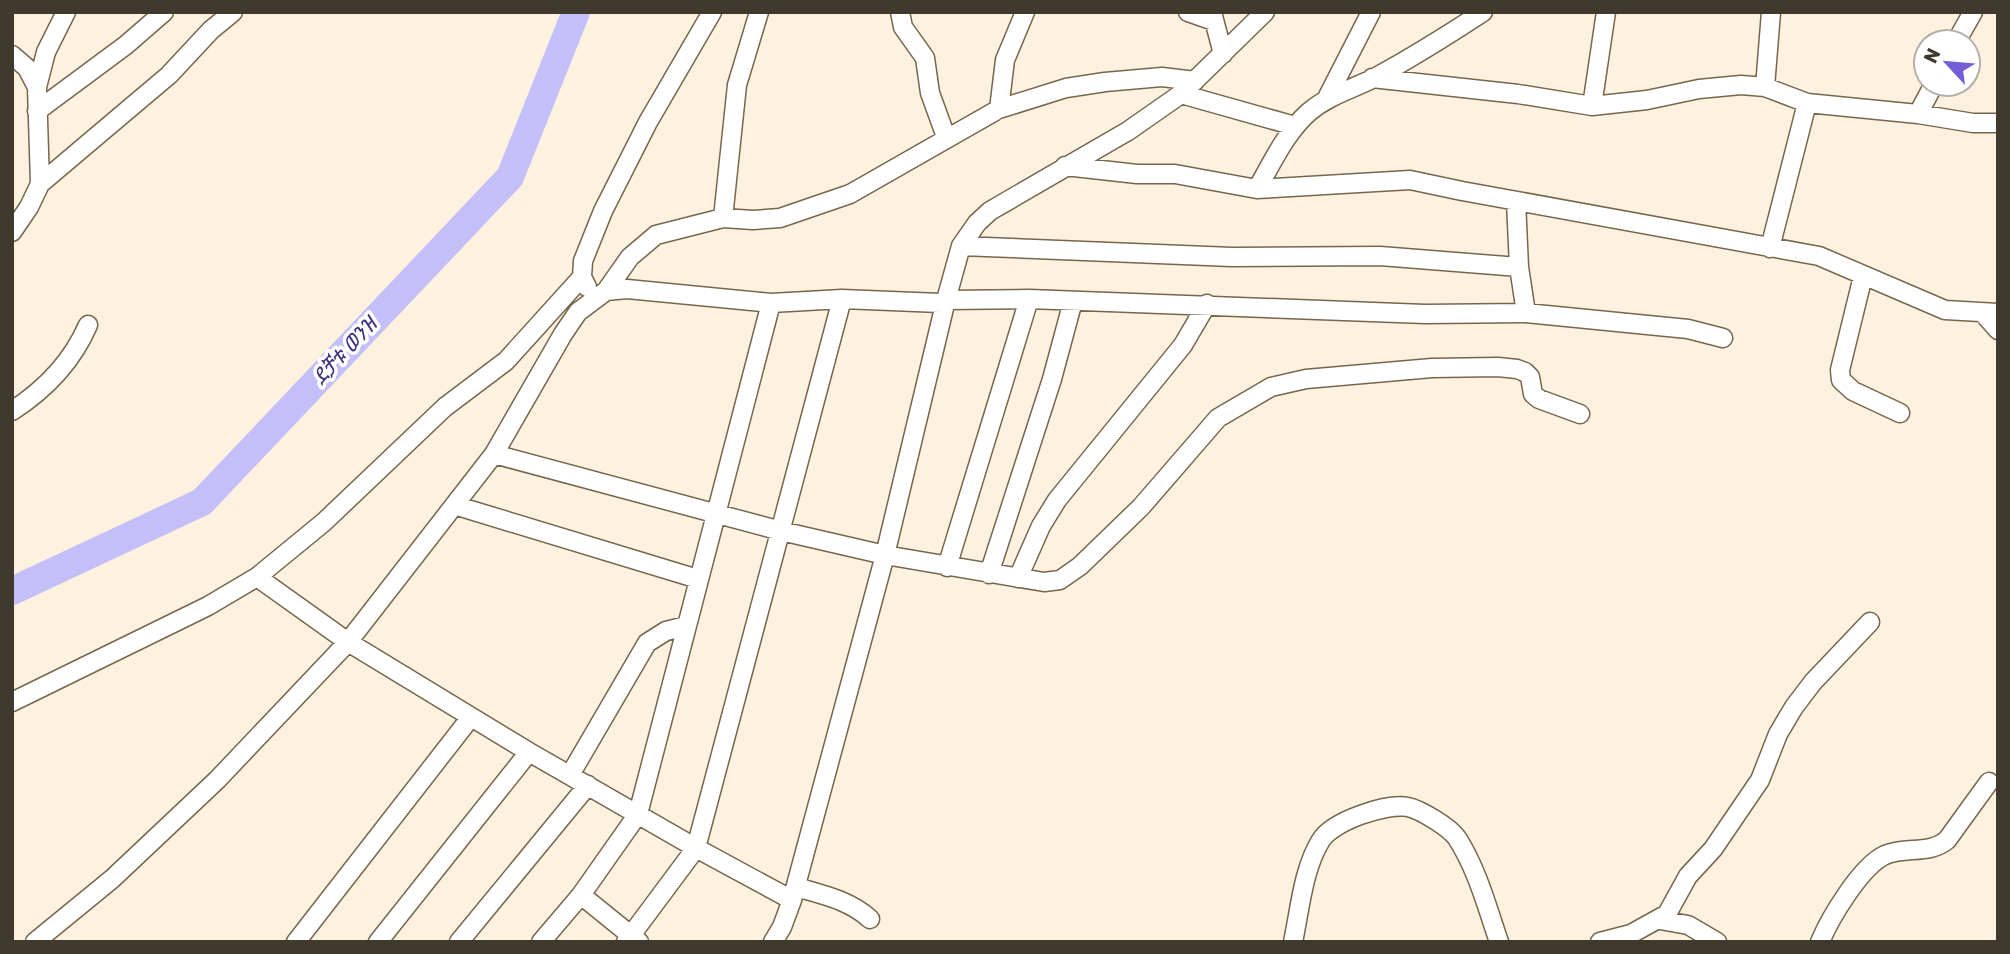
<svg xmlns="http://www.w3.org/2000/svg" width="2010" height="954" viewBox="0 0 2010 954" font-family="Rubik,'Noto Sans Ethiopic',sans-serif">
	<rect width="100%" height="100%" fill="#fdf2df"/>
	<g fill="none" stroke-linecap="round" stroke-linejoin="round">
		<!-- river -->
		<path stroke="#c4bff8" stroke-width="28" d="M 12,591 L 202,502 L 510,177 L 576,12"/>
		<!-- minor casing -->
		<g stroke="#76664b" stroke-width="21">
			<path id="minor" d="M 900,12 L 903,27 L 925,58 L 930,93 L 946,137
				M 1188,12 L 1214,21
				M 1212,12 L 1223,54
				M 1956,42 L 1973,12
				M 12,55 L 27,68 L 37,87
				M 1372,78 L 1518,94 L 1592,106 L 1647,100 L 1699,89 L 1741,85 L 1765,87 L 1807,103 L 1918,114 L 1973,123 L 1998,123
				M 1765,87 L 1771,12
				M 1181,94 L 1295,126
				M 1327,98 L 1371,12
				M 1592,106 L 1606,12
				M 999,109 L 1005,60 L 1025,12
				M 37,111 L 126,45 L 164,12
				M 1918,114 L 1934,84
				M 1065,166 L 1137,174 L 1175,174 L 1257,189 L 1410,180 L 1462,191 L 1819,256 L 1945,310 L 1998,313
				M 40,184 L 169,75 L 211,30 L 233,12
				M 1257,189 C 1272,163 1286,132 1309,112 C 1329,95 1353,89 1376,77 C 1413,57 1448,35 1483,12
				M 1516,201 L 1519,267 L 1526,313
				M 723,218 L 737,85 L 759,12
				M 12,232 L 29,207 L 40,184 L 37,87 L 46,52 L 66,12
				M 961,246 L 1232,257 L 1380,256 L 1519,267
				M 1770,248 L 1807,103
				M 1863,276 L 1840,370 L 1841,380 L 1853,391 L 1900,413
				M 587,287 L 582,277 L 583,261 L 603,211 L 648,122 L 712,12
				M 606,291 L 630,257 L 656,235 L 723,218 L 753,220 L 780,218 L 850,194 L 999,109 L 1066,88 L 1105,82 L 1162,77 L 1195,81
				M 1983,313 L 1998,330
				M 12,411 C 46,389 72,362 88,325
				M 494,454 L 781,531 L 885,555 L 1044,582 L 1060,580 L 1080,566 L 1141,507 L 1218,418 L 1271,387 L 1306,379 L 1432,368 L 1498,367 L 1517,369 L 1525,372 L 1530,377 L 1533,394 L 1539,399 L 1580,414
				M 454,505 L 698,579
				M 947,567 L 1029,299
				M 989,574 L 1052,379 L 1073,301
				M 257,577 L 348,642 L 529,752 L 696,848 L 792,900
				M 1018,578 L 1041,526 L 1057,500 L 1183,345 L 1207,304
				M 12,702 L 208,606 L 257,577 L 324,522 L 445,407 L 506,361 L 582,277
				M 570,775 L 647,643 L 666,631 L 686,626
				M 796,887 C 823,895 849,900 870,919
				M 581,895 L 639,942
				M 1660,920 L 1688,925 L 1717,942
				M 35,942 L 112,879 L 217,780 L 348,642 L 494,454 L 563,334 L 578,312 L 606,291 L 627,289 L 771,303 L 842,299 L 940,303 L 946,300 L 1029,299 L 1425,314 L 1526,313 L 1688,329 L 1723,338
				M 296,942 L 471,717
				M 378,942 L 529,752
				M 459,942 L 588,785
				M 541,942 L 581,895 L 638,814 L 771,303
				M 626,942 L 696,848 L 842,299
				M 773,942 L 782,927 L 792,900 L 885,555 L 946,300 L 961,246 L 977,223 L 990,211 L 1128,131 L 1181,94 L 1265,12
				M 1293,942 C 1300,909 1303,869 1321,840 C 1333,821 1386,803 1408,807 C 1421,810 1449,827 1457,838 C 1477,869 1487,907 1499,942
				M 1600,942 L 1631,934 L 1667,914 L 1688,876 L 1713,849 L 1760,780 L 1778,734 L 1794,707 L 1813,682 L 1870,622
				M 1820,942 C 1830,918 1861,866 1885,855 C 1906,846 1929,855 1947,840 L 1989,782"/>
		</g>
		<!-- minor -->
		<use href="#minor" stroke="#fff" stroke-width="18"/>
	</g>
	<g text-anchor="middle" stroke-width="7" stroke-linejoin="round" paint-order="stroke">
		<!-- water labels -->
		<g font-size="21" font-style="italic" fill="#3e2c7c" stroke="#fff">
			<text transform="translate(345 351) rotate(-47)" y="7">ደቻቱ ወንዝ</text>
		</g>
	</g>
	<!-- border -->
	<rect width="2010" height="954" fill="none" stroke="#40392d" stroke-width="28"/>
	<!-- north arrow -->
	<g transform="translate(1947 63) rotate(296)"><circle r="33" fill="#ffffff" stroke="#b3b0ab" stroke-width="2"/>
	<path d="M0-5L12 26L0 18L-12 26Z" fill="#775ed9"/>
	<text y="-10" font-size="19" font-weight="bold" text-anchor="middle" fill="#40392d">N</text>
	</g>
</svg>
